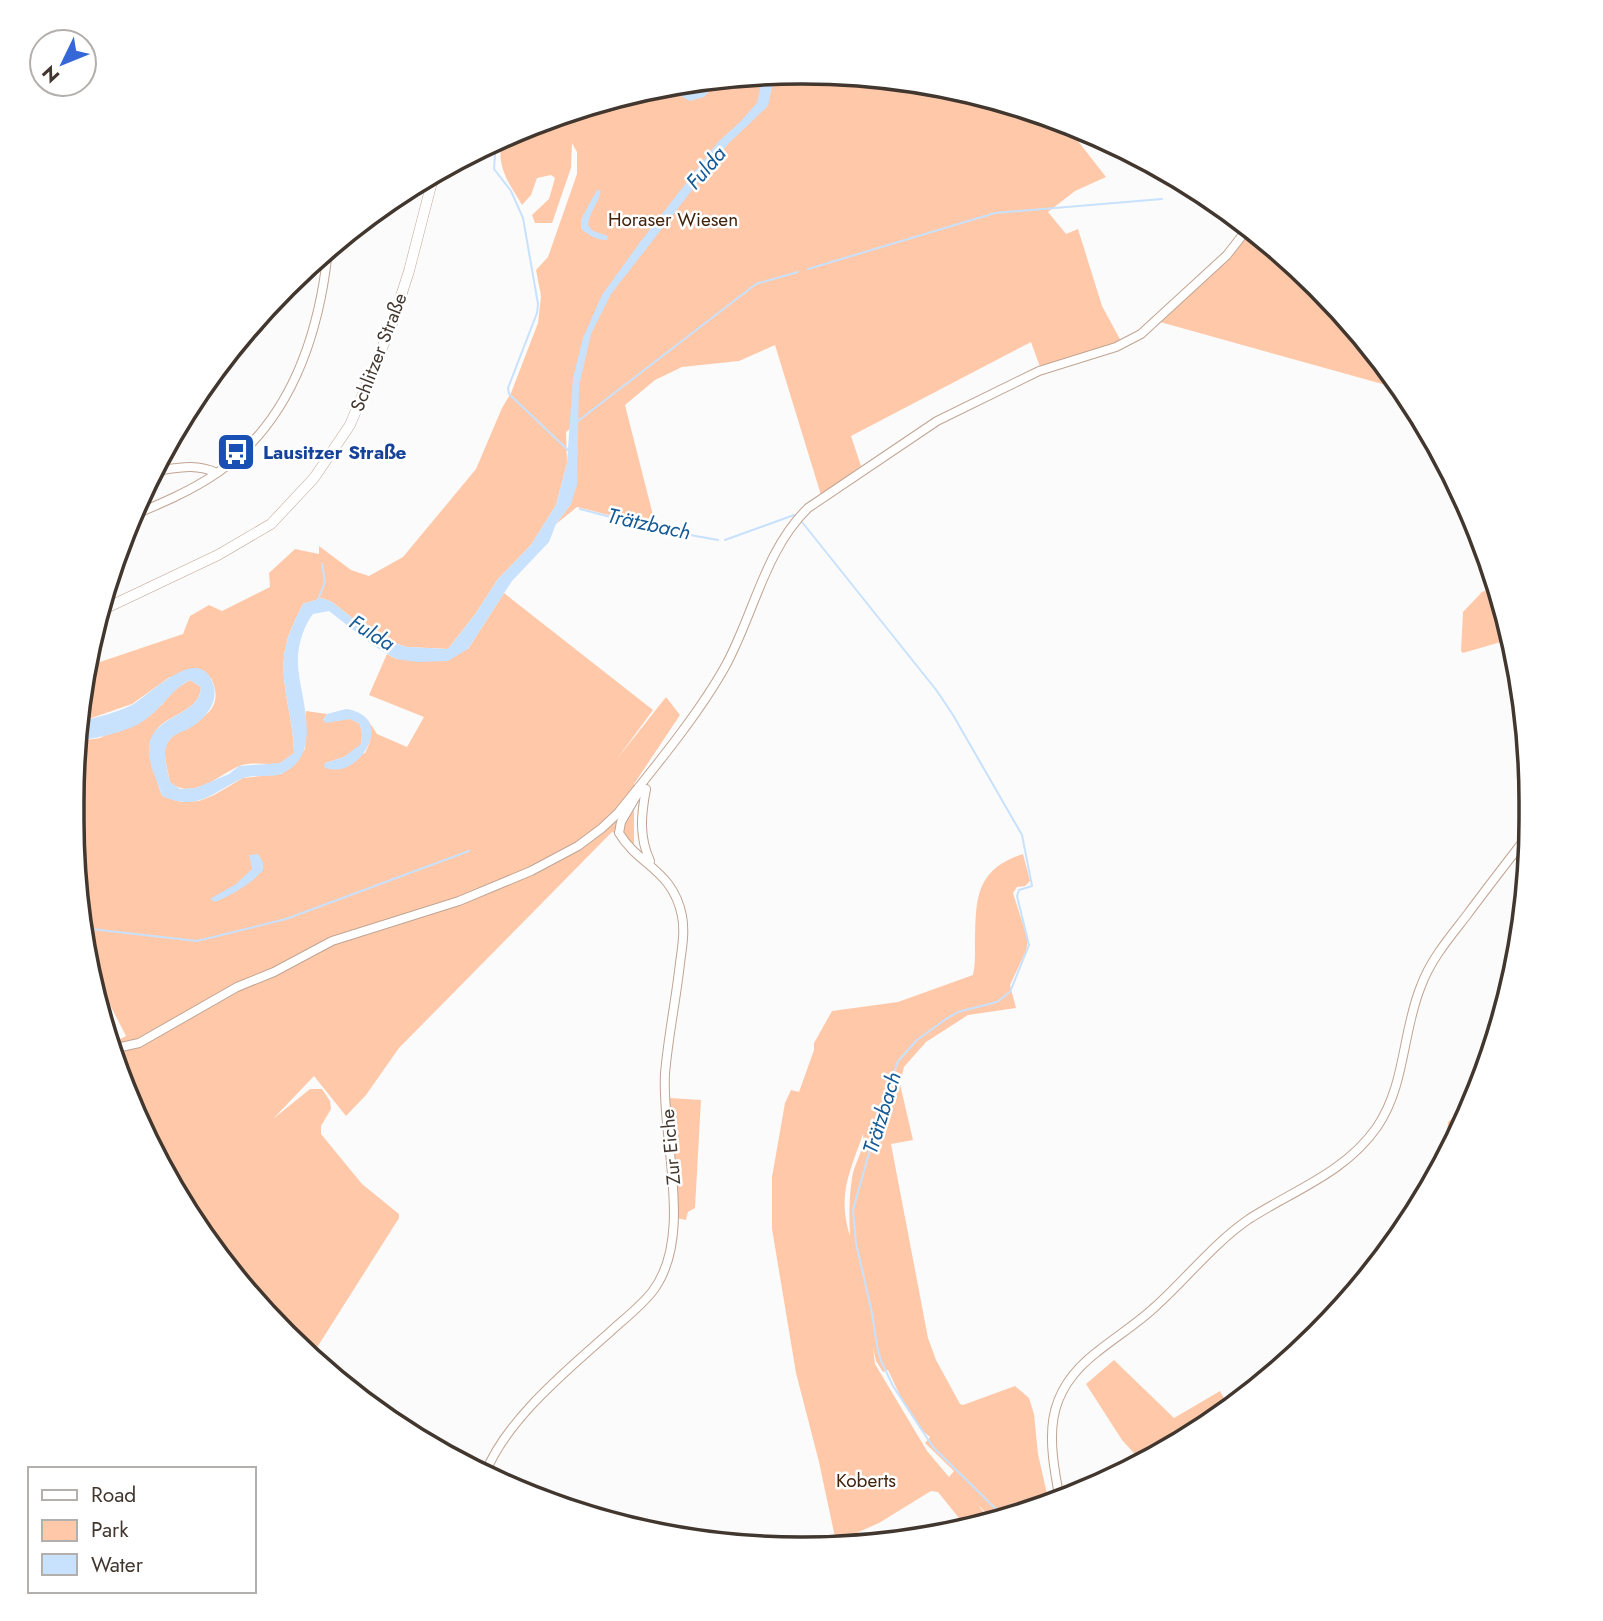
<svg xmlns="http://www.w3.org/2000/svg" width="1603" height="1621" viewBox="0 0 1603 1621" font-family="Jost,sans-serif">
	<rect width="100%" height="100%" fill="#fbfbfb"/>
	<!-- green -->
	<path fill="#ffc9a9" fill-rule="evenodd" d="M 801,72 L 943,86 L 1078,126 L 1074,136 L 1106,177 L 1075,191 L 1048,212 L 1066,234 L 1078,229 L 1102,306 L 1121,341 L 1040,367 L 1031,342 L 851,436 L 861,466 L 821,495 L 775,345 L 739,361 L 682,367 L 655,380 L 625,405 L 656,527 L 577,507 L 556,524 L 571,504 L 577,423 L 566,432 L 567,463 L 556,505 L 531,545 L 498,579 L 476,613 L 448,649 L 407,647 L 378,638 L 332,602 L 322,598 L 303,604 C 296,618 288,633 285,650 C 279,684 294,719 294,753 C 290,756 284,761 280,763 C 266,766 249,760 235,768 C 216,778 190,800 170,782 C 168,772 164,758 165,749 C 169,723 233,724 211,678 L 170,677 L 132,704 L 80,722 L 85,667 L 183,634 L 190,616 L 209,605 L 222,611 L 270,587 L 269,573 L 295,549 L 319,554 L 319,546 L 351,570 L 369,576 L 403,557 L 476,469 L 502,408 L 511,393 L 538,323 L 541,296 L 536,270 L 548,257 L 577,174 L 577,152 L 572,143 L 571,168 L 552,223 L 535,223 L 532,215 L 549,199 L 555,178 L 551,175 L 537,178 L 531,195 L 522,205 C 508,181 496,168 502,138 L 522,127 L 659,86 Z
		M 1251,231 L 1317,285 L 1404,390 L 1160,322 L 1232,255 Z
		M 1495,587 L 1511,639 L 1463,653 L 1461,651 L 1463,612 L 1482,592 Z
		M 504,593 L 653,710 L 617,759 L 666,697 L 680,715 L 634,784 L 634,844 L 623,836 L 612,832 L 399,1048 L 366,1095 L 346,1116 L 314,1076 L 273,1119 L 310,1089 L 322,1089 L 330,1101 L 331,1109 L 321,1126 L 321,1134 L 362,1184 L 399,1214 L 399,1218 L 311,1357 L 286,1336 L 195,1225 L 127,1099 L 111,1044 L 126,1036 L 85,956 L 72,819 L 79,741 L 100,738 L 162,705 L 171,692 L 190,680 L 201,687 C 200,714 161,714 153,736 C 147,750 157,782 162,796 L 181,802 L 199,801 L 214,795 L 243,778 L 282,774 L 305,749 L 306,711 L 327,714 L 323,720 L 351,719 L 360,724 L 362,734 L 361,745 L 344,757 L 325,763 L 365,753 C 372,740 372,733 367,719 L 377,734 L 407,747 L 424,717 L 369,695 L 387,654 L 396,659 L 468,649 Z
		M 1023,854 L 1030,881 L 1025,886 L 1017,887 L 1013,893 L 1028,940 L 1026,951 L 1010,985 L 1016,1008 L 968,1015 L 926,1042 L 904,1067 L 900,1084 L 913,1140 L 891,1144 L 928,1338 L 936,1360 L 960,1404 L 963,1405 L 1015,1386 L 1029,1398 L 1034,1414 L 1038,1454 L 1049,1503 L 1017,1513 L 1014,1508 L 1016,1513 L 994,1520 L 978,1505 L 991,1521 L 967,1528 L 938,1492 L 931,1491 L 879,1523 L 836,1542 L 819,1462 L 796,1373 L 772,1229 L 772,1177 L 785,1103 L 791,1090 L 799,1092 L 814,1050 L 814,1043 L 832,1011 L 898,1002 L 973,975 C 975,966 975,957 975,947 C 976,902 973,870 1023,854 ZM 863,1134 C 865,1150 854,1163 852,1178 C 849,1197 849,1218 850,1236 C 837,1194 850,1172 863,1134 ZM 873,1347 L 876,1361 L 883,1372 L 888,1370 C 897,1389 912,1424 930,1437 L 925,1443 L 954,1471 L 949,1477 L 927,1451 L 875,1364 Z
		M 670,1098 L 701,1100 L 695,1208 L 688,1212 L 686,1220 L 676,1218 L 678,1181 L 670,1131 Z
		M 1463,1109 L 1470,1109 L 1452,1143 L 1446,1144 L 1448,1122 Z
		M 1114,1360 L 1174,1418 L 1220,1391 L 1229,1408 L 1207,1426 L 1141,1461 L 1122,1440 L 1086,1384 Z"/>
	<!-- water -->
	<path fill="#c8e1fd" d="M 775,74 L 768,106 L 728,144 L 611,294 L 591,334 L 579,386 L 577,485 L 571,504 L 556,524 L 549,542 L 512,581 L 468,649 L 448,661 L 417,662 L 396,659 L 374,646 L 329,611 L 313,614 C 303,627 297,647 298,664 C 299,697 325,753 283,773 C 271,779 254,773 241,779 C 211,793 198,812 162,796 C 157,779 148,765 149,747 C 152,714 200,717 201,687 L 190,680 C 172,689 165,704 150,716 C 130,733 102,736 79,741 L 80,722 C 97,717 116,713 132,705 C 151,694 197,645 212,681 C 221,701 205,720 188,729 C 179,733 171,735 167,745 C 162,754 168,772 170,782 L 180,789 L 196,788 L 229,774 L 239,766 L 280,763 L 294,753 C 294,719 279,684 285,650 C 288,633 296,618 303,604 L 322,598 L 332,602 L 378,638 L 407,647 L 448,649 L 476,613 L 498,579 L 531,545 L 556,505 L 567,463 L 573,378 L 583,338 L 602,295 L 641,241 L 718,142 L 740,122 L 757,103 L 763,75 Z
		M 719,80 L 704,97 L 690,101 L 677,94 L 673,84 L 683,83 L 685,87 L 694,90 L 704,85 L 707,81 Z
		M 597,190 L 601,191 C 599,203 589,212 588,225 L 593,231 L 608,236 L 607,240 C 596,240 589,235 581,229 L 581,219 Z
		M 346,709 C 400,717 356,784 324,767 L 325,763 L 344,757 L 361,744 L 362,734 L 360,724 L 350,719 L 326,723 L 323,720 L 327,714 Z
		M 258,854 L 263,862 L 263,870 C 250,885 233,894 215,902 L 210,899 L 236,884 L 252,869 L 249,855 Z"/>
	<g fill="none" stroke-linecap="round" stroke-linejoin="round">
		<!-- stream -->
		<path stroke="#c8e1fd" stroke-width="2" d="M 496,141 L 494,169 L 511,191 L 523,218 L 538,304 L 537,313 L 508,388 L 509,394 L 568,450
			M 808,269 L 995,213 L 1162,199
			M 578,421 L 756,284 L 798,272
			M 580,509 L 657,529 L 718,540
			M 802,522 L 937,691 L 953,715 L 1022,835 L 1032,886 L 1019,890 L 1017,896 L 1029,945 L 1010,992 L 997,1002 L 958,1012 L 946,1019 L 917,1040 L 898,1061 L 879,1118 L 853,1210 L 856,1243 L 872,1313 L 877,1346 L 881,1361 L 893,1386 L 933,1447 L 999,1512 L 1002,1517
			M 725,540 L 794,515
			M 318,600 L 325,582 L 322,564
			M 82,928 L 197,941 L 286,919 L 469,851"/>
		<!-- minor casing -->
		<g stroke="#c1a492" stroke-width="10">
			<path id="minor" d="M 196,395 L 259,327 L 262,314
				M 155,471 C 177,468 196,463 217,473
				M 131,516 C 160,504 191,491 217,473 C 290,422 319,336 328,250
				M 646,789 C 641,815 639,837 650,861
				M 112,1049 L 139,1043 L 237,987 L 274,972 L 332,941 L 459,901 L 531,871 L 578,846 L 602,828 L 618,813 C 654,768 699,714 726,665 C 754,613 765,550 808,508 L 937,421 L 1039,371 L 1116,347 L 1141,334 L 1227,255 L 1248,228
				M 485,1474 C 505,1421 568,1369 610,1332 C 624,1319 640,1307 652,1292 C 695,1237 661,1138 665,1074 C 668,1037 676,1000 680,963 C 682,948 685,932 682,916 C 673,870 639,866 619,833 L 621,822 L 641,788
				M 1060,1500 C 1048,1438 1042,1394 1097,1352 C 1117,1336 1138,1323 1156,1306 C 1187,1278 1214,1243 1249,1219 C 1294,1190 1345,1173 1377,1127 C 1406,1084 1402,1032 1421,986 C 1431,959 1450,937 1467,915 C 1487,888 1508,861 1528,835"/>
		</g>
		<!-- major casing -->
		<g stroke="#c1a492" stroke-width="11">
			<path id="major" d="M 100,611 L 218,555 L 271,524 L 314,478 L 350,425 L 392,324 L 409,271 L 434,174"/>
		</g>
		<!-- minor -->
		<use href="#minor" stroke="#fff" stroke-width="8"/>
		<!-- major -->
		<use href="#major" stroke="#fff" stroke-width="10"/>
	</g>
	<!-- icons -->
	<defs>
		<g id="bus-square" transform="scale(2.0125)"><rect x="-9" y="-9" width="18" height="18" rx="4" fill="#1a4fb4" stroke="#fff"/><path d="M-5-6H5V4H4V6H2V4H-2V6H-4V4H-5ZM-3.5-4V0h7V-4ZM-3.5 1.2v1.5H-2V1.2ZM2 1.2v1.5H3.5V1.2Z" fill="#fff"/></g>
	</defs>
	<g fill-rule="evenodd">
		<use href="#bus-square" x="236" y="452"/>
	</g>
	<g text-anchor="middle" stroke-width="5" stroke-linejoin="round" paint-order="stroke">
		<!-- park labels -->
		<g font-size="19" fill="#43240e" stroke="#fff">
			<text x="673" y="226">Horaser Wiesen</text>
			<text x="866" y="1487">Koberts</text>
		</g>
		<!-- street labels -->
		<g font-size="19" fill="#42372f" stroke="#fff">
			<text transform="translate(378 352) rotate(-69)" y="7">Schlitzer Straße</text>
			<text transform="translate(670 1147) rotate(-95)" y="7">Zur Eiche</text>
		</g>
		<!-- transit labels -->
		<g font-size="19" font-weight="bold" fill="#164399" stroke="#fff" text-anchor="start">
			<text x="263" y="459">Lausitzer Straße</text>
		</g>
		<!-- water labels -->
		<g font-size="21" font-style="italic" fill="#155995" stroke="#fff">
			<text transform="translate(706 168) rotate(-49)" y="7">Fulda</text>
			<text transform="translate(649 524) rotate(12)" y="7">Trätzbach</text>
			<text transform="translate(372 633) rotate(32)" y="7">Fulda</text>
			<text transform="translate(882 1113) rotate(-73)" y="7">Trätzbach</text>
		</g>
	</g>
	<!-- crop -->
	<path d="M0 0H1603V1621H0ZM801 84H802A717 717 0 0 1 1519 801V820A717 717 0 0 1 802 1537H801A717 717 0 0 1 84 820V801A717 717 0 0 1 801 84Z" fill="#fff" fill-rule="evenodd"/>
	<path fill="none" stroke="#42372f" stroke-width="3.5" d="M801 84H802A717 717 0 0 1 1519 801V820A717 717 0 0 1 802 1537H801A717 717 0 0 1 84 820V801A717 717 0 0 1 801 84Z"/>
	<!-- legend -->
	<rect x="28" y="1467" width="228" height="126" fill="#ffffff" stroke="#b3afac" stroke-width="2"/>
	<rect x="42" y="1490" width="35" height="10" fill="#ffffff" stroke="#b3afac" stroke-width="2"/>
	<text x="91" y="1502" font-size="21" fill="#42372f">Road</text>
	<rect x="42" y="1520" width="35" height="21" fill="#ffc9a9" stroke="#b3afac" stroke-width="2"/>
	<text x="91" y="1537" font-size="21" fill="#42372f">Park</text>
	<rect x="42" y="1554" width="35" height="21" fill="#c8e1fd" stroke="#b3afac" stroke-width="2"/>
	<text x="91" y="1572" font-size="21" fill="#42372f">Water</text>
	<!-- north arrow -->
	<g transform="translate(63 63) rotate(227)"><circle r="33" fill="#ffffff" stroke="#b3afac" stroke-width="2"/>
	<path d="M0-5L12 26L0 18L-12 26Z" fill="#3667d7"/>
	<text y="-10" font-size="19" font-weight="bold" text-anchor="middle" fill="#42372f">N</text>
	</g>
</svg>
